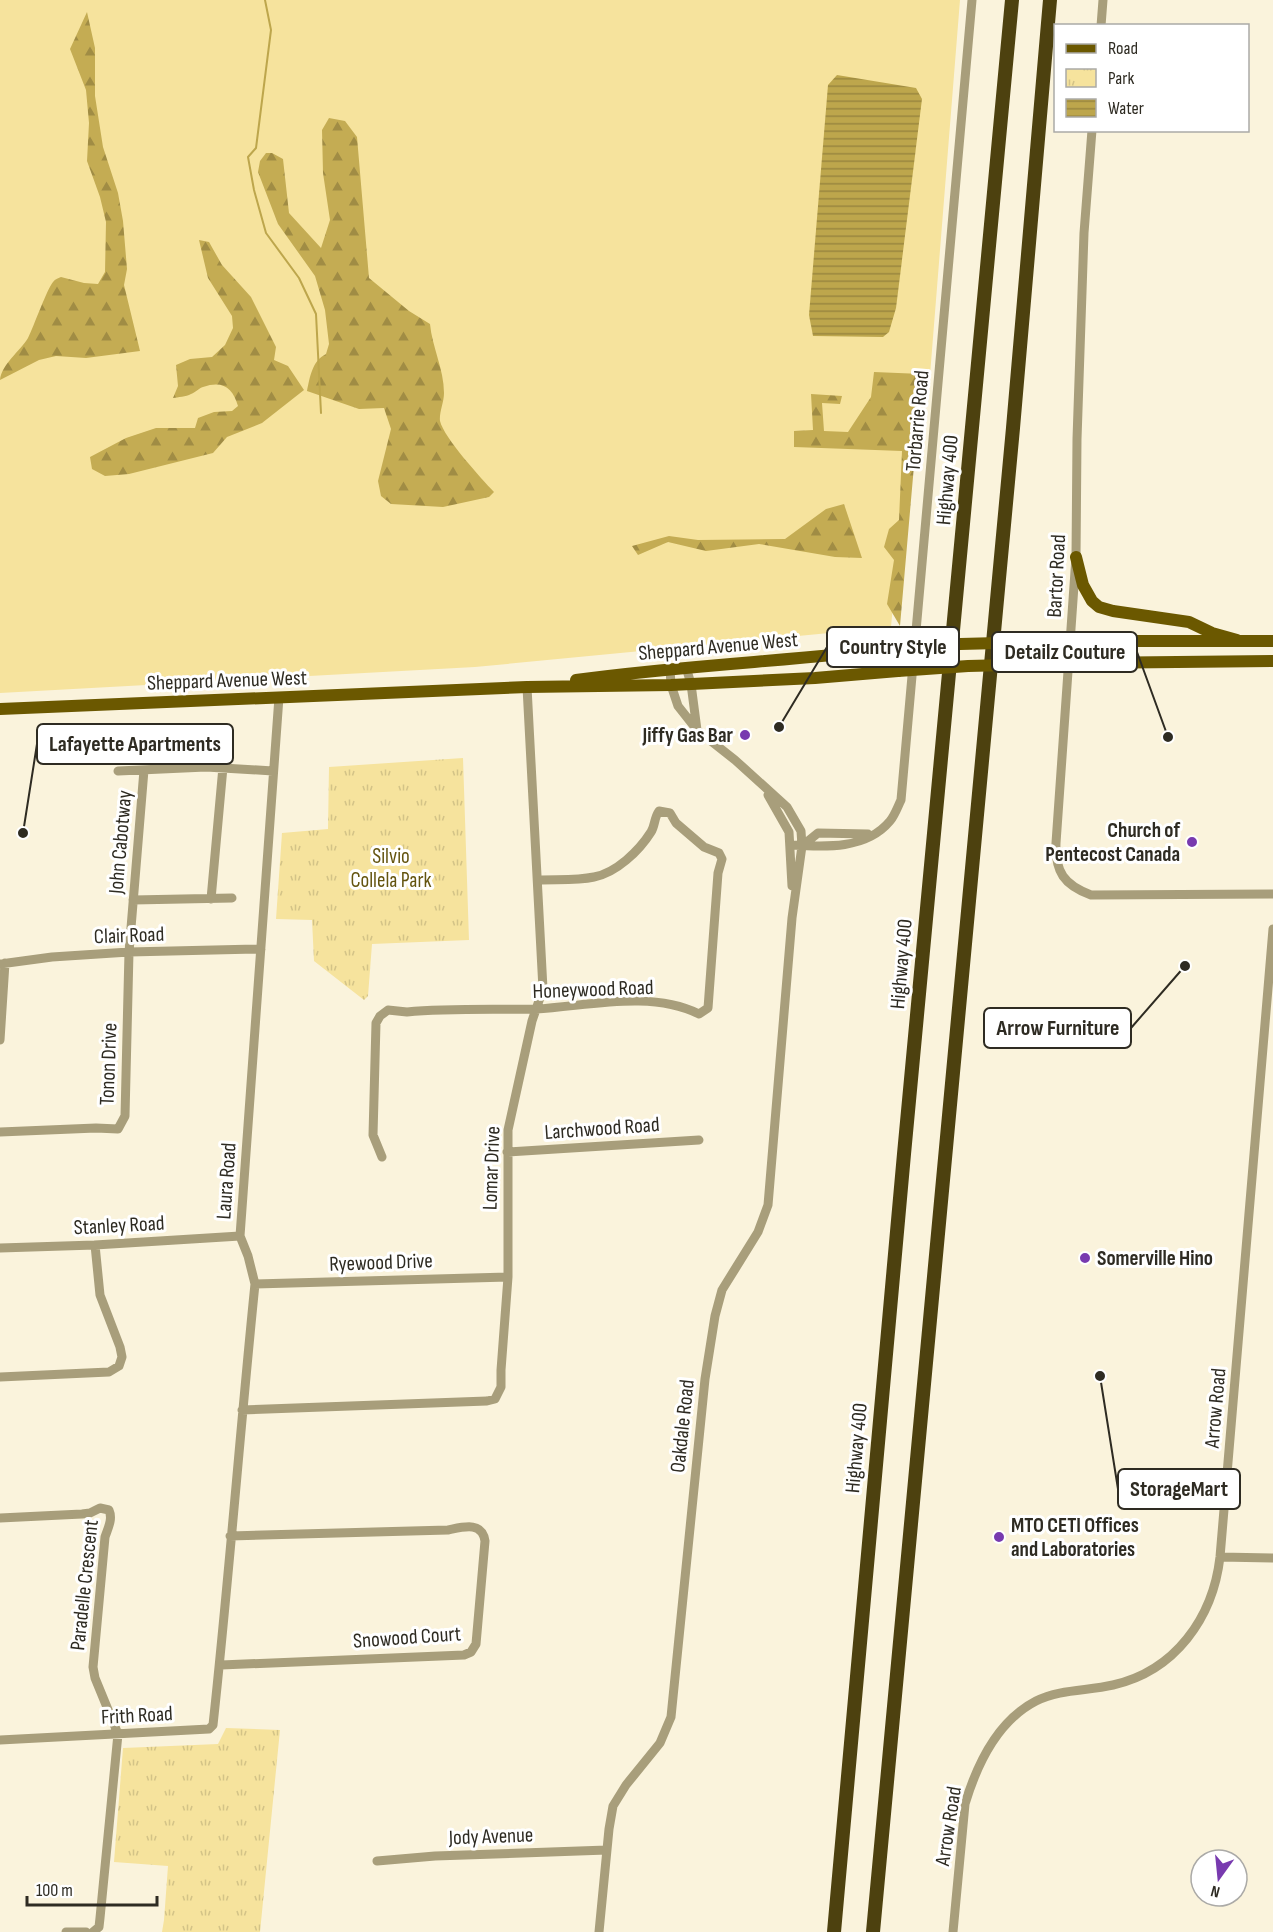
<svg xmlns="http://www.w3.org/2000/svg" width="1273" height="1932" viewBox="0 0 1273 1932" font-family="'Sofia Sans Condensed',sans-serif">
	<defs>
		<pattern id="forest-firs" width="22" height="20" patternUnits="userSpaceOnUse" patternTransform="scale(1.5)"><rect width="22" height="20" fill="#c4ac53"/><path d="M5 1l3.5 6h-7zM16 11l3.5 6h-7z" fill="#a08c44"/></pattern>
		<pattern id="park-tufts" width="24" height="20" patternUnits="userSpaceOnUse" patternTransform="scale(1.5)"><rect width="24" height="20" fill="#f6e39d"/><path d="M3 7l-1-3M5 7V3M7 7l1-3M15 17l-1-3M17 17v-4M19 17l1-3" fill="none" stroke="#d3c387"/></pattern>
		<pattern id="water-rules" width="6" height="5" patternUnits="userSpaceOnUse" patternTransform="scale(1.5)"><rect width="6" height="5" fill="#bda64c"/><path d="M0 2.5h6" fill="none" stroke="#9a873f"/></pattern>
	</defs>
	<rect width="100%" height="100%" fill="#faf3dc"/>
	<!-- grass -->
	<path fill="#f6e39d" d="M 0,0 L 960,0 L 930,375 L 903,498 L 891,627 L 475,667 L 0,693 Z"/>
	<!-- forest -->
	<path fill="url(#forest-firs)" d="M 87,12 L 95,48 L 95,96 L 103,147 L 118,193 L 123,221 L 127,269 L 124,285 L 140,351 L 86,358 L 56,356 L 39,360 L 0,380 C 1,365 20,351 28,338 C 34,326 47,289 53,282 C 55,279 59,278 61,277 L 84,283 L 98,284 L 105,272 L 106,222 L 100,197 L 87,161 L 89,123 L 86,90 L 70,49 Z
		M 329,118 L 345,121 L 357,137 L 369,278 L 409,311 L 430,324 C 432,347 444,369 444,393 C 444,402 439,413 440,421 C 444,438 481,478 494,492 L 489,497 L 443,507 L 391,504 L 381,496 L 378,481 L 391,429 L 384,408 L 359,409 L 307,391 C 310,377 312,361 326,354 L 329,344 L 325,310 L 315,276 L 278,224 L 258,172 L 260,161 L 266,153 L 272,153 L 283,159 L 289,213 L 321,248 L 330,220 L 323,173 L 322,130 Z
		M 199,240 L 209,242 L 222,265 L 251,297 L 276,347 L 274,360 L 288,366 L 304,390 L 262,423 L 227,437 L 213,453 L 129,474 L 105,476 L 92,469 L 90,457 L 126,438 L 156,428 L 195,428 L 198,418 L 214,412 L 232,411 L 238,406 C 233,388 223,380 203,387 C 199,388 196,392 191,394 C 186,397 178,397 173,398 L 178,386 L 176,365 L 190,359 L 212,357 L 225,345 L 233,328 L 232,316 L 208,278 Z
		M 874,372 L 922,374 L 900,626 L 887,604 L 894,560 L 884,547 L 889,529 L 899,520 L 902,451 L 794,447 L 794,431 L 813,430 L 811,394 L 842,396 L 840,404 L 822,403 L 824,431 L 848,432 L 871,397 Z
		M 844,504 L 862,558 L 835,557 L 759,544 L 706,551 L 668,542 L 638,555 L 632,546 L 669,536 L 698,540 L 785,539 L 826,509 Z"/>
	<!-- park -->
	<path fill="url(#park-tufts)" d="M 463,758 L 469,940 L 372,944 L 368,996 L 364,1000 L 314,961 L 312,920 L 276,919 L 282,833 L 328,829 L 329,767 Z
		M 226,1728 L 280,1730 L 260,1932 L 162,1932 L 164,1920 L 168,1866 L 114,1862 L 123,1748 L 218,1744 Z"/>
	<!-- water -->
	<path fill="url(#water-rules)" d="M 837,75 L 916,88 L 922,99 L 896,308 L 889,332 L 883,337 L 813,336 L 809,315 L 828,85 Z"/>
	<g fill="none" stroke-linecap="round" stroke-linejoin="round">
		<!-- stream -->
		<path stroke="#bda64c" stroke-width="2" d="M 265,0 L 271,30 L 256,148 L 248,157 L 254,190 L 266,233 L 299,278 L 316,314 L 321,413"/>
		<!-- minor -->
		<path stroke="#a89e7b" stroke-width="9" d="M 1101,26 L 1103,0
			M 1092,130 L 1084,233 L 1077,439 L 1076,557 L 1056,843 C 1055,872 1064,885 1091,895 L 1273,894
			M 686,667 L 691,684 L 697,730
			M 118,771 L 206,767 L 273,771
			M 768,795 L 789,832 L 792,886
			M 791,845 C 824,847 866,850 890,821 C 895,815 898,806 901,800 L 972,0
			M 802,846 L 818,833 L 868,834
			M 211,899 L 223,767
			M 133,900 L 232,898
			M 0,964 L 52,957 L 129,952 L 261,949
			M 0,1040 L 5,963
			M 0,1132 L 96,1128 L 118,1129 L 125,1116 L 129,952 L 144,770
			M 507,1152 L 699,1140
			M 382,1157 L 373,1135 L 376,1023 L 380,1016 L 388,1010 L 407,1012 C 449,1008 493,1010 536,1009 C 589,1006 650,990 699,1014 L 708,1008 L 718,873 L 722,859 L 719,853 L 704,847 L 676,823 L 670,813 L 659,811 C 654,818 655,826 651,832 C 639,851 616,873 594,877 C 576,881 556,879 538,880
			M 0,1248 L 95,1245 L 240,1236
			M 255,1284 L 508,1277
			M 0,1377 L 109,1372 L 119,1366 L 122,1357 L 120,1347 L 100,1295 L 95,1245
			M 242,1410 L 487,1401 L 495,1399 L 501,1387 L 501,1370 L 508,1277 L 508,1130 L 532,1021 L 543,989 L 527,687
			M 0,1518 L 82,1514 L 90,1513 L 100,1508 L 109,1510 C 113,1519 108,1528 105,1537 L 93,1667 L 95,1678 L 118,1734 L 100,1918 L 99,1927 L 93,1932
			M 1220,1557 L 1273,1558
			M 221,1665 L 464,1655 L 471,1652 L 476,1644 L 485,1541 C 482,1521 463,1527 448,1530 L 230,1536
			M 0,1740 L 209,1729 L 213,1725 C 229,1578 240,1431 255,1284 L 248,1256 L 240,1236 L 279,697
			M 377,1861 L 435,1856 L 607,1850
			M 66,1932 L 86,1932
			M 599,1932 L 609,1829 L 613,1806 L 626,1785 L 660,1743 L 671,1717 L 705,1379 L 715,1316 L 722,1290 L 758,1232 L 768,1205 L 792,918 L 802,846 L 801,831 L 787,807 L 735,760 L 697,730 L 678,706 L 671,685 L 670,669
			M 953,1932 L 965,1804 C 977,1764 997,1721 1036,1701 C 1060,1689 1087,1691 1113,1685 C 1175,1671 1213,1618 1220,1557 L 1273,929"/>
		<!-- major -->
		<path stroke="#6b5800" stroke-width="12" d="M 1076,557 L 1083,585 L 1092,601 L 1099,607 L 1113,611 L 1189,622 L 1212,633 L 1237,640
			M 1084,641 L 1273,641
			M 1082,663 L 1273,661
			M 576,680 C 684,665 792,661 900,648
			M 0,709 L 527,687 L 671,685 L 815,678 L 898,671"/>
		<!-- highway -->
		<path stroke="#4d410f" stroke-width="14" d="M 834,1932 L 904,1154 L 1012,0
			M 873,1932 L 1013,428 L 1050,0"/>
		<!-- major-bridge -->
		<path stroke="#6b5800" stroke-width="12" d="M 900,648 L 960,644 L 1084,641
			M 898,671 L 968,666 L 1082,663"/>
	</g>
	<!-- markers -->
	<g fill="#783aaf" stroke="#fff" stroke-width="2">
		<circle cx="745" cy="735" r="6"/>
		<circle cx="1192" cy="842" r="6"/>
		<circle cx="1085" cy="1258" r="6"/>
		<circle cx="999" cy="1537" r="6"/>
	</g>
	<g text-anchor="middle" stroke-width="6" stroke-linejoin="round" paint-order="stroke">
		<!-- street labels -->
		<g font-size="21" fill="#2e2b22" stroke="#fff">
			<text transform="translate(917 421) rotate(-85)" y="7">Torbarrie Road</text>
			<text transform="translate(947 480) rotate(-85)" y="7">Highway 400</text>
			<text transform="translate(1056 576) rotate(-87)" y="7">Bartor Road</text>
			<text transform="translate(718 646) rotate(-5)" y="7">Sheppard Avenue West</text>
			<text transform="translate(227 680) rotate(-2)" y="7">Sheppard Avenue West</text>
			<text transform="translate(120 842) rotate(-85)" y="7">John Cabotway</text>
			<text transform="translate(129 935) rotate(-2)" y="7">Clair Road</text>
			<text transform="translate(901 964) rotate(-85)" y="7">Highway 400</text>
			<text transform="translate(593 989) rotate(-2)" y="7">Honeywood Road</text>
			<text transform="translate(108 1064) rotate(-88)" y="7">Tonon Drive</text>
			<text transform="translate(602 1128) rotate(-4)" y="7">Larchwood Road</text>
			<text transform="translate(491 1168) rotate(-88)" y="7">Lomar Drive</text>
			<text transform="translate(226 1181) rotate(-86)" y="7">Laura Road</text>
			<text transform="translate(119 1225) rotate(-3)" y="7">Stanley Road</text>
			<text transform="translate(381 1262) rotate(-2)" y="7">Ryewood Drive</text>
			<text transform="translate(1215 1408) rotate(-85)" y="7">Arrow Road</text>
			<text transform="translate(682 1426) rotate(-84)" y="7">Oakdale Road</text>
			<text transform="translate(856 1448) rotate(-85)" y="7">Highway 400</text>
			<text transform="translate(84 1585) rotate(-84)" y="7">Paradelle Crescent</text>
			<text transform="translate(407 1637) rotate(-4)" y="7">Snowood Court</text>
			<text transform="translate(137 1715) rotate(-3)" y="7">Frith Road</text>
			<text transform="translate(948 1826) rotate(-81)" y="7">Arrow Road</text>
			<text transform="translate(491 1836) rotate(-2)" y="7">Jody Avenue</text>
		</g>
		<!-- poi labels -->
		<g font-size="21" font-weight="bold" fill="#2e2b22" stroke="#fff" text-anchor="end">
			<text x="733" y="742">Jiffy Gas Bar</text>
			<text x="1180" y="837">Church of<tspan x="1180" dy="24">Pentecost Canada</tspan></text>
			<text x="1097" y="1265" text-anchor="start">Somerville Hino</text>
			<text x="1011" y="1532" text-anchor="start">MTO CETI Offices<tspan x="1011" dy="24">and Laboratories</tspan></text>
		</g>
		<!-- park labels -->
		<g font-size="21" fill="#64540f" stroke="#fff">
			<text x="391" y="863">Silvio<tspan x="391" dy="24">Collela Park</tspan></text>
		</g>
	</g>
	<!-- callouts -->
	<path fill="none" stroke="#2e2b22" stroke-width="2" d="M779 727L827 647M1168 737L1137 652M23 833L37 744M1185 966L1131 1028M1100 1376L1118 1489"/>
	<g fill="#2e2b22" stroke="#fff" stroke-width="2">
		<circle cx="779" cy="727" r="6"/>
		<circle cx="1168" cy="737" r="6"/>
		<circle cx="23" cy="833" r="6"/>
		<circle cx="1185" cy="966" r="6"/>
		<circle cx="1100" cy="1376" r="6"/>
	</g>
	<g fill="#fff" stroke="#2e2b22" stroke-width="2">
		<rect x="827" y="627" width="132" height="40" rx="6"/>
		<rect x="992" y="632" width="145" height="40" rx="6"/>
		<rect x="37" y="724" width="196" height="40" rx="6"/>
		<rect x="984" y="1008" width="147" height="40" rx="6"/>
		<rect x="1118" y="1469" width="122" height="40" rx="6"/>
	</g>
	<g font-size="22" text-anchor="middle" font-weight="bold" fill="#2e2b22">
		<text x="893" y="654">Country Style</text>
		<text x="1065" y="659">Detailz Couture</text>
		<text x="135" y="751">Lafayette Apartments</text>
		<text x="1058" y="1035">Arrow Furniture</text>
		<text x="1179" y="1496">StorageMart</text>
	</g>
	<!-- legend -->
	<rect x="1054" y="24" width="195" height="108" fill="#ffffff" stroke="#abaaa7" stroke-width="1.5"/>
	<rect x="1066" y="44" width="30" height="9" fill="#6b5800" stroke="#abaaa7" stroke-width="1.5"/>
	<text x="1108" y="54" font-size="18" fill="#2e2b22">Road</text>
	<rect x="1066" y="69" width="30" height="18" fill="url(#park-tufts)" stroke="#abaaa7" stroke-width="1.5"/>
	<text x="1108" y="84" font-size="18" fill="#2e2b22">Park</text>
	<rect x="1066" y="99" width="30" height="18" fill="url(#water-rules)" stroke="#abaaa7" stroke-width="1.5"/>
	<text x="1108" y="114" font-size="18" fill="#2e2b22">Water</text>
	<!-- north arrow -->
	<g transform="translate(1219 1878) rotate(195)"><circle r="28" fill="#ffffff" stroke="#abaaa7" stroke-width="1.5"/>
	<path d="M0-4.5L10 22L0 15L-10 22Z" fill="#783aaf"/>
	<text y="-9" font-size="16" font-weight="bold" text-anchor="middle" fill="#2e2b22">N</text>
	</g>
	<!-- scale -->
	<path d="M27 1896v9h130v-9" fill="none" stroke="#2e2b22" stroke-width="3"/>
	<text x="36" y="1896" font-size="18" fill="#2e2b22" stroke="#ffffff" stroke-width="4.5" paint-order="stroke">100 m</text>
</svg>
